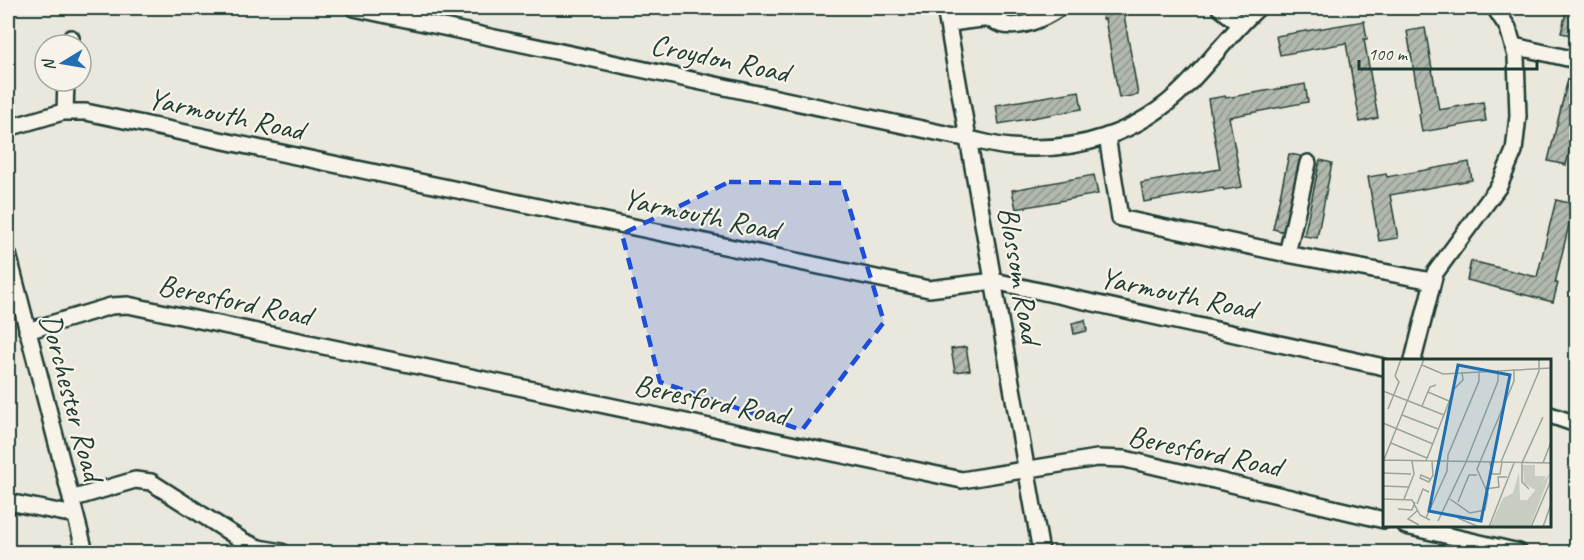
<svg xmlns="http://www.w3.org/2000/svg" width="1584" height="560" viewBox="0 0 1584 560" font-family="Caveat,sans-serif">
	<defs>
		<pattern id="building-hatch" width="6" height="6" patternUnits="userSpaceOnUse" patternTransform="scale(1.5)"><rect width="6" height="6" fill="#b2b8ae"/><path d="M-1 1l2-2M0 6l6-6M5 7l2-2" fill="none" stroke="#90978e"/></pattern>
	</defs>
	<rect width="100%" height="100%" fill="#eae8dd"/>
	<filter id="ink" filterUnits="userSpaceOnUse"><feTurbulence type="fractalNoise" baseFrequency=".0167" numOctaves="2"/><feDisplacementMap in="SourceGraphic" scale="12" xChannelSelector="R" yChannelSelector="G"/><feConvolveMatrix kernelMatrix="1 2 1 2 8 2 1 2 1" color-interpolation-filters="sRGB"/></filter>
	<g filter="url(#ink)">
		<!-- building -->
		<path fill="url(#building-hatch)" stroke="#1f3d34" stroke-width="1.5" d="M 1101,8 L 1169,8 L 1124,15 L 1138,95 L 1119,98 L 1105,19 L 1103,19 Z
			M 1567,8 L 1576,8 L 1576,36 L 1561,33 Z
			M 1364,21 L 1367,39 L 1364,39 L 1378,118 L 1360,122 L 1346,43 L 1280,55 L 1276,36 Z
			M 1425,28 L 1439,110 L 1483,102 L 1486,121 L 1422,132 L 1419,114 L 1421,113 L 1407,31 Z
			M 1568,79 L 1576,81 L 1576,124 L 1566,165 L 1548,161 Z
			M 1305,84 L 1308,102 L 1229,117 L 1242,187 L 1224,190 L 1223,188 L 1144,202 L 1141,183 L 1220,169 L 1208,99 L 1225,96 L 1226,98 Z
			M 1079,91 L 1082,109 L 999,124 L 996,105 Z
			M 1289,154 L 1301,156 L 1285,232 L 1273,229 Z
			M 1320,160 L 1332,163 L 1317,238 L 1304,236 Z
			M 1469,162 L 1472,180 L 1390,195 L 1398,238 L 1379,241 L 1368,177 L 1386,174 L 1387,177 Z
			M 1094,175 L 1098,194 L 1016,209 L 1012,190 Z
			M 1556,200 L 1574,204 L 1555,283 L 1558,283 L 1553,302 L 1467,280 L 1471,261 L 1537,277 Z
			M 1085,320 L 1087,331 L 1074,334 L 1072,323 Z
			M 966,347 L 970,370 L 955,372 L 951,349 Z"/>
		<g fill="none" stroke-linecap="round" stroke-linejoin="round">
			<!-- minor casing -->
			<g stroke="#1f3d34" stroke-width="20">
				<path id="minor" d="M 354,8 L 969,139 C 983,142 996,146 1010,147 C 1077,153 1139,134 1186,86 C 1211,61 1232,31 1258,8
					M 945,8 L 1041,552
					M 1220,8 L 1241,25
					M 989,19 L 1002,12 L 1006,8
					M 948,24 C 960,22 974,19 986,19 C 992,19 995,22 1000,24 C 1019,30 1043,19 1059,8
					M 67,45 L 71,38
					M 1514,46 L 1576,60
					M 65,112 L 66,81
					M 8,128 L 63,112 L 86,112 L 929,289 L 994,281 L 1384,367
					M 1107,136 L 1120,218 L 1292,255 L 1432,281
					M 8,254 L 85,552
					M 1287,254 L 1308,163
					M 27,331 L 111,306 L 128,305 L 962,480 L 1097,458 L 1125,459 L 1384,520
					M 1413,360 L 1435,273 L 1499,186 L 1514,151 L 1518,116 L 1516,56 L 1508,28 L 1495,8
					M 1550,415 L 1576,424
					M 71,499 L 135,480 L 151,482 L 243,541 L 259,548 L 282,552
					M 8,502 L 75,515
					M 1406,526 L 1519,552"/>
			</g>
			<!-- minor -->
			<use href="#minor" stroke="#f7f3e8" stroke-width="15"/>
		</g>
	</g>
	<!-- marked area -->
	<path fill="#1d4ed8" fill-opacity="0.2" stroke="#1d4ed8" stroke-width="4.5" stroke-dasharray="12 8" stroke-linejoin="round" d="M 729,182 L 842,183 L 884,322 L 802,430 L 660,382 L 622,234 Z"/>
	<g text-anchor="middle" stroke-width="4.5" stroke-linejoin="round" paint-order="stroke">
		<!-- street labels -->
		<g font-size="30" fill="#1f3d34" stroke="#f7f3e8">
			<text transform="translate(720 58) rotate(12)" y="10">Croydon Road</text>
			<text transform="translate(226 114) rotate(12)" y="10">Yarmouth Road</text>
			<text transform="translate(701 214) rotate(12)" y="10">Yarmouth Road</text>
			<text transform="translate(1020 275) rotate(80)" y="10">Blossom Road</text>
			<text transform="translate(1178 293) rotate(12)" y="10">Yarmouth Road</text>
			<text transform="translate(235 300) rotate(12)" y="10">Beresford Road</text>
			<text transform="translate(72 397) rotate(75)" y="10">Dorchester Road</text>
			<text transform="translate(711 400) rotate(12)" y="10">Beresford Road</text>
			<text transform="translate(1205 451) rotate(12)" y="10">Beresford Road</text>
		</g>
	</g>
	<!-- overview -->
	<g transform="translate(1383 359)">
		<rect width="168" height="168" fill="#eae8dd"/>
		<path d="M 140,106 L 152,106 L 152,117 L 163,117 L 154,132 L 141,124 Z" fill="#c8ccc1"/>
		<path d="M 136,113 L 137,141 L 144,141 L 168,113 L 147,168 L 107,168 L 120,139 L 130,134 Z" fill="#c8ccc1"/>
		<path d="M 139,152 L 146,154 L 144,164 L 138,168 L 120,168 L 126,160 L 132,163 Z" fill="#c8ccc1"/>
		<path fill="none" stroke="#99a499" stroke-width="1.5" d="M 39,6 L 60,15 L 168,9M 12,17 L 18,0M 0,32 L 61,56M 45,33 L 66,42M 39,47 L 47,28 L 53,26M 5,50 L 16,23 L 12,17M 19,56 L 55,70M 0,64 L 50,85M 8,84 L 44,99M 1,101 L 168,104M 43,102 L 71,30 L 80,21 L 79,13M 0,103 L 41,0M 107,103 L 109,115 L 117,115 L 119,103M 118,103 L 156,12 L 156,0M 160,104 L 168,83M 0,114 L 28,115M 47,120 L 38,116 L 37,119 L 46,123 L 50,116 L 49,102M 0,127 L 26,128M 102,130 L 116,128 L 115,118 L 124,118M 146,130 L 139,123 L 139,104 L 160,58M 0,140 L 29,141 L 37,156 L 47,161M 21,140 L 31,115 L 29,102M 67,140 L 87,154 L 102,151 L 105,135 L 94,110 L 131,22 L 131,10M 75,143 L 86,116 L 94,116M 34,145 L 40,130 L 46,133M 15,150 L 29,151 L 32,143M 35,151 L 25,160 L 36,166M 43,159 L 64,112 L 65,96 L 96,22 L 96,12M 75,159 L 96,168M 55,162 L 83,103 L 115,22 L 115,11M 106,168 L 131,104M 148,168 L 168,121M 160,168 L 168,145"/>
		<path fill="#1f6fb2" fill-opacity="0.15" stroke="#1f6fb2" stroke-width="3" d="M 75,6 L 127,16 L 98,162 L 46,152 Z"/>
		<rect width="168" height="168" fill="none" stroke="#1f3d34" stroke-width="3"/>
	</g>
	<!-- margin -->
	<rect width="1584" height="560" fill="none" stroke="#f7f3e8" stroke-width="30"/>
	<rect x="15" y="15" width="1554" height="530" fill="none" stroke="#1f3d34" stroke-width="2" filter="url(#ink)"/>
	<!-- north arrow -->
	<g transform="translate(63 63) rotate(259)"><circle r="28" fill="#f7f3e8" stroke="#a1aaa0" stroke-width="1.5"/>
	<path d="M0-4.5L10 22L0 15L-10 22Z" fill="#1f6fb2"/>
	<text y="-9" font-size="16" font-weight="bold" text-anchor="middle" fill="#1f3d34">N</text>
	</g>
	<!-- scale -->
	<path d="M1359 60v9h178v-9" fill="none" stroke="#1f3d34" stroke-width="3"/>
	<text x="1368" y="60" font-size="18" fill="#1f3d34" stroke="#f7f3e8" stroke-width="4.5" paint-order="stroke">100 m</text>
</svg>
